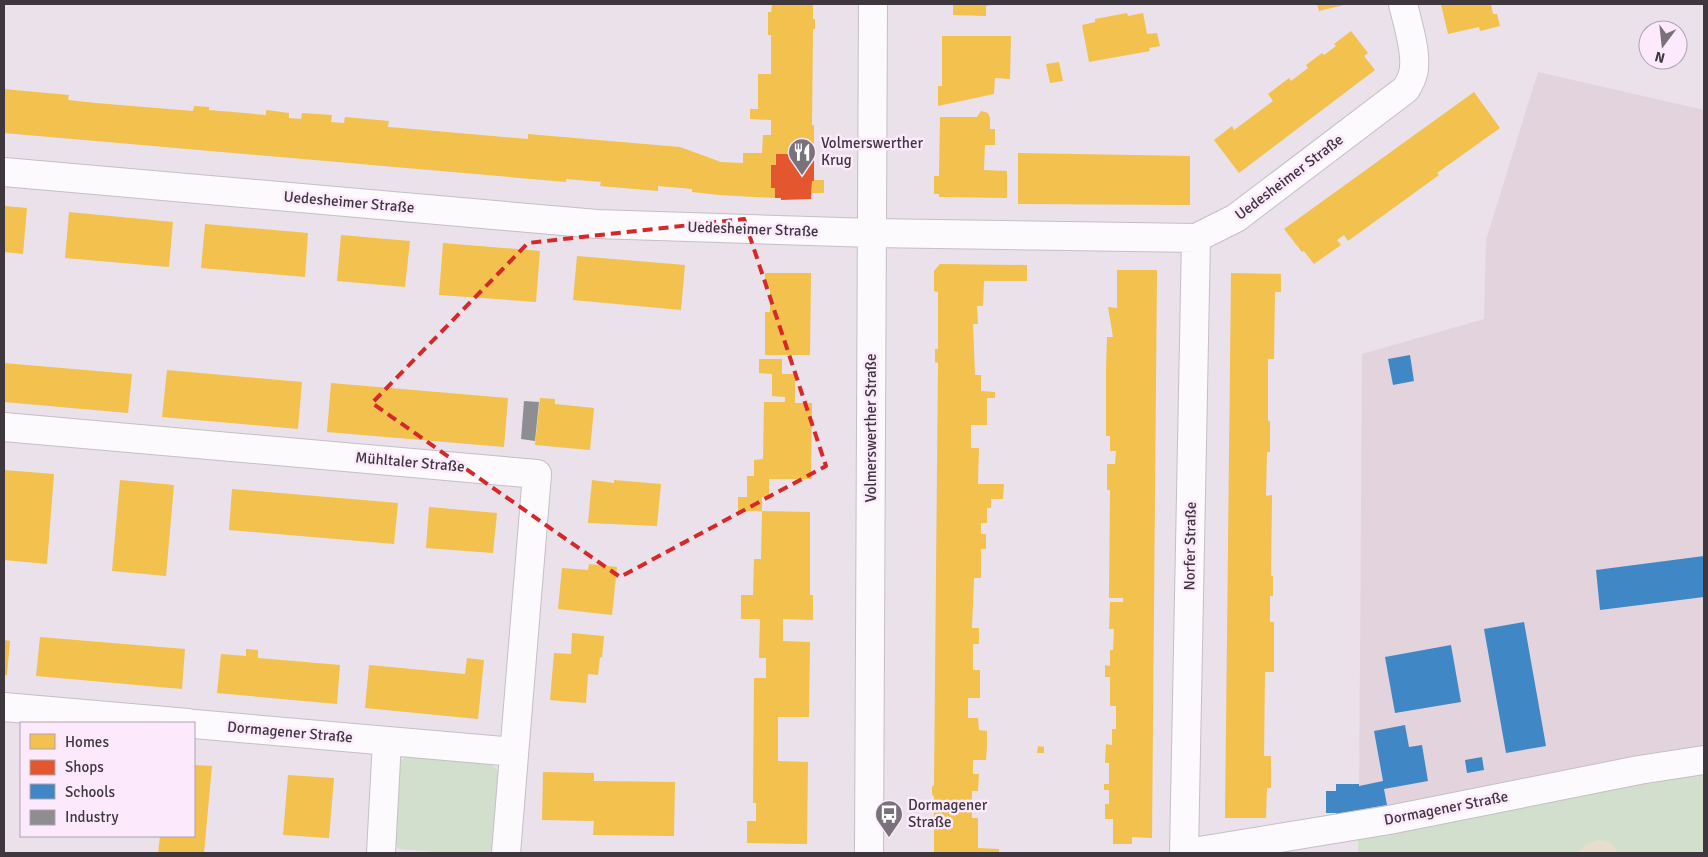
<svg xmlns="http://www.w3.org/2000/svg" width="1708" height="857" viewBox="0 0 1708 857" font-family="Signika,sans-serif">
	<rect width="100%" height="100%" fill="#eae1eb"/>
	<!-- education -->
	<path fill="#e3d3dc" d="M 1538,72 L 1704,110 L 1704,751 L 1359,814 L 1362,354 L 1484,319 L 1486,240 Z"/>
	<!-- green -->
	<path fill="#d1dfcc" d="M 409,755 L 489,762 L 502,774 L 495,847 L 487,853 L 447,853 L 399,849 L 388,836 L 395,765 Z
		M 1704,765 L 1704,853 L 1358,853 L 1358,827 Z"/>
	<!-- sand -->
	<path fill="#e7ddcd" d="M 1598,840 C 1610,841 1613,843 1618,853 L 1577,853 L 1588,843 Z"/>
	<!-- homes -->
	<path fill="#f2c14e" d="M 772,4 L 813,4 L 813,19 L 815,19 L 815,29 L 813,29 L 812,125 L 814,125 L 814,154 L 776,154 L 776,165 L 771,165 L 771,188 L 775,188 L 775,198 L 719,195 L 692,192 L 692,189 L 658,186 L 658,191 L 600,186 L 601,182 L 566,179 L 566,182 L 4,133 L 4,89 L 69,95 L 68,100 L 96,103 L 193,111 L 194,106 L 209,107 L 209,110 L 266,115 L 266,110 L 289,113 L 289,118 L 301,119 L 302,113 L 332,115 L 331,122 L 344,123 L 345,117 L 389,121 L 388,127 L 401,128 L 528,139 L 528,134 L 680,147 L 721,162 L 743,163 L 743,153 L 762,153 L 763,135 L 771,135 L 771,120 L 750,119 L 750,109 L 758,109 L 758,74 L 771,74 L 771,35 L 768,35 L 768,12 L 771,12 Z
		M 953,4 L 992,4 L 992,5 L 986,6 L 986,16 L 953,15 Z
		M 1317,4 L 1348,4 L 1319,11 Z
		M 1441,4 L 1491,4 L 1493,14 L 1497,14 L 1500,26 L 1480,31 L 1479,27 L 1448,34 Z
		M 1127,13 L 1128,16 L 1143,13 L 1147,34 L 1157,33 L 1160,46 L 1149,48 L 1150,51 L 1089,62 L 1082,25 L 1095,22 L 1095,19 Z
		M 1351,31 L 1368,53 L 1364,56 L 1375,70 L 1239,173 L 1214,140 L 1232,126 L 1234,130 L 1273,101 L 1268,94 L 1289,78 L 1291,81 L 1308,68 L 1306,65 L 1322,53 L 1324,55 L 1336,46 L 1334,44 Z
		M 942,36 L 1011,36 L 1010,79 L 995,78 L 994,94 L 938,106 L 938,86 L 942,86 Z
		M 1059,62 L 1063,81 L 1050,83 L 1046,64 Z
		M 1474,92 L 1500,128 L 1437,173 L 1439,175 L 1348,241 L 1344,235 L 1337,240 L 1341,245 L 1314,264 L 1304,251 L 1302,252 L 1284,229 Z
		M 981,111 L 988,113 L 990,118 L 990,129 L 995,129 L 995,145 L 985,145 L 984,170 L 1007,171 L 1007,198 L 939,197 L 939,194 L 934,194 L 934,176 L 939,176 L 940,117 L 977,117 Z
		M 1018,153 L 1190,156 L 1190,205 L 1018,204 Z
		M 814,180 L 824,180 L 824,193 L 812,193 L 812,181 Z
		M 4,206 L 27,208 L 23,254 L 4,252 Z
		M 69,212 L 173,222 L 169,267 L 65,258 Z
		M 205,224 L 308,233 L 305,277 L 201,268 Z
		M 341,235 L 410,241 L 405,287 L 337,281 Z
		M 443,243 L 540,251 L 536,302 L 439,295 Z
		M 577,256 L 685,265 L 681,310 L 573,300 Z
		M 940,264 L 1027,265 L 1027,281 L 984,281 L 983,306 L 977,306 L 978,324 L 973,324 L 975,375 L 981,375 L 981,391 L 995,392 L 995,398 L 987,398 L 987,425 L 971,425 L 971,448 L 979,448 L 978,484 L 1004,484 L 1003,499 L 991,499 L 991,508 L 987,508 L 987,523 L 981,523 L 981,534 L 986,534 L 986,549 L 981,549 L 981,578 L 974,578 L 972,628 L 979,628 L 979,644 L 973,644 L 973,670 L 980,670 L 980,698 L 968,698 L 968,718 L 978,718 L 979,730 L 987,731 L 987,746 L 986,760 L 973,760 L 973,774 L 979,774 L 978,791 L 972,791 L 972,818 L 978,818 L 978,848 L 999,849 L 999,853 L 934,853 L 934,797 L 932,794 L 932,787 L 934,785 L 938,363 L 935,362 L 935,349 L 938,349 L 938,292 L 934,291 L 934,271 Z
		M 1117,270 L 1157,270 L 1152,838 L 1132,837 L 1132,844 L 1113,844 L 1113,819 L 1105,819 L 1105,804 L 1109,804 L 1109,790 L 1104,790 L 1104,784 L 1109,784 L 1109,763 L 1105,763 L 1106,744 L 1112,745 L 1112,729 L 1116,729 L 1116,706 L 1110,706 L 1110,677 L 1105,677 L 1105,665 L 1110,666 L 1110,650 L 1113,650 L 1114,629 L 1109,629 L 1110,602 L 1123,602 L 1123,598 L 1109,598 L 1110,490 L 1107,490 L 1107,464 L 1115,464 L 1116,451 L 1110,451 L 1110,436 L 1106,436 L 1106,369 L 1107,337 L 1113,337 L 1108,307 L 1117,308 Z
		M 765,273 L 811,273 L 810,355 L 765,355 L 765,312 L 770,312 L 770,287 L 765,287 Z
		M 1231,273 L 1281,274 L 1281,292 L 1275,292 L 1274,359 L 1268,359 L 1268,421 L 1270,421 L 1270,452 L 1267,452 L 1266,496 L 1272,495 L 1271,576 L 1273,576 L 1273,596 L 1270,596 L 1270,622 L 1274,622 L 1274,672 L 1265,672 L 1264,756 L 1271,756 L 1271,788 L 1267,788 L 1266,818 L 1225,818 Z
		M 759,359 L 782,359 L 782,374 L 795,374 L 795,403 L 812,403 L 811,479 L 769,479 L 769,497 L 762,497 L 762,511 L 738,511 L 738,497 L 747,497 L 747,476 L 754,476 L 754,460 L 763,459 L 764,402 L 785,402 L 785,397 L 772,396 L 772,374 L 759,373 Z
		M 4,363 L 132,374 L 128,413 L 4,402 Z
		M 167,370 L 302,382 L 298,429 L 162,417 Z
		M 331,383 L 508,398 L 504,447 L 327,432 Z
		M 540,398 L 555,399 L 555,404 L 594,408 L 590,450 L 535,445 Z
		M 4,470 L 54,474 L 47,564 L 4,560 Z
		M 120,480 L 174,485 L 166,576 L 112,571 Z
		M 592,480 L 614,483 L 614,480 L 661,484 L 657,526 L 588,523 Z
		M 232,489 L 398,503 L 394,544 L 229,530 Z
		M 429,507 L 497,513 L 493,553 L 426,548 Z
		M 762,511 L 810,512 L 810,595 L 813,595 L 813,620 L 783,619 L 783,641 L 810,642 L 809,717 L 778,717 L 778,761 L 808,762 L 807,844 L 747,843 L 747,821 L 756,821 L 756,803 L 753,803 L 753,798 L 754,678 L 766,678 L 766,658 L 759,658 L 760,619 L 741,619 L 741,595 L 753,595 L 754,559 L 761,559 Z
		M 589,564 L 617,567 L 612,615 L 558,609 L 562,568 L 588,570 Z
		M 572,633 L 604,636 L 602,658 L 600,657 L 598,675 L 588,674 L 586,703 L 550,700 L 554,653 L 571,654 Z
		M 40,637 L 185,649 L 182,689 L 36,676 Z
		M 4,640 L 10,641 L 7,675 L 4,675 Z
		M 246,649 L 258,650 L 258,658 L 340,665 L 337,704 L 217,693 L 221,654 L 246,656 Z
		M 467,658 L 484,660 L 478,719 L 365,708 L 369,665 L 465,674 Z
		M 1038,746 L 1044,747 L 1044,753 L 1037,753 Z
		M 194,765 L 212,766 L 204,853 L 158,853 L 160,836 L 194,836 Z
		M 543,772 L 594,773 L 594,781 L 675,782 L 674,836 L 593,835 L 594,821 L 542,820 Z
		M 288,775 L 334,778 L 329,838 L 283,835 Z"/>
	<!-- shops -->
	<path fill="#e4572e" d="M 776,154 L 814,154 L 814,181 L 812,181 L 811,199 L 781,200 L 781,198 L 775,198 L 775,188 L 771,188 L 771,165 L 776,165 Z"/>
	<!-- schools -->
	<path fill="#3f88c5" d="M 1410,355 L 1414,381 L 1393,385 L 1388,359 Z
		M 1704,556 L 1704,597 L 1600,610 L 1596,570 Z
		M 1524,622 L 1546,746 L 1506,753 L 1484,629 Z
		M 1451,645 L 1461,702 L 1395,713 L 1385,657 Z
		M 1405,725 L 1409,747 L 1422,745 L 1428,781 L 1384,789 L 1387,805 L 1336,814 L 1336,813 L 1326,813 L 1326,791 L 1336,791 L 1336,784 L 1359,784 L 1359,786 L 1383,781 L 1374,731 Z
		M 1482,757 L 1484,770 L 1467,773 L 1465,760 Z"/>
	<!-- industry -->
	<path fill="#8d8d92" d="M 524,401 L 539,402 L 535,441 L 521,439 Z"/>
	<g fill="none" stroke-linecap="round" stroke-linejoin="round">
		<!-- minor casing -->
		<g stroke="#c5bec6" stroke-width="30">
			<path id="minor" d="M 4,172 L 597,224 L 872,233 L 1196,238 L 1236,218 L 1406,89 C 1410,82 1414,75 1414,67 C 1416,50 1407,21 1403,4
				M 4,427 L 537,474 L 506,853
				M 4,707 L 188,723
				M 194,724 L 514,752
				M 381,853 L 387,741
				M 869,853 L 873,4
				M 1184,853 L 1196,238
				M 1187,853 L 1389,820 L 1639,770 L 1704,760"/>
		</g>
		<!-- minor -->
		<use href="#minor" stroke="#fcfafc" stroke-width="28"/>
	</g>
	<!-- marked area -->
	<path fill="none" stroke="#d62828" stroke-width="4" stroke-dasharray="10 6" stroke-linejoin="round" d="M 744,219 L 826,466 L 620,577 L 372,403 L 528,243 Z"/>
	<!-- icons -->
	<defs>
		<g id="restaurant-pin" transform="scale(1.4375)"><path d="M0 17L-7.5 6A9.5 9.5 0 1 1 7.5 6Z" fill="#7a727b" stroke="#fceafc"/><path d="M-5-6h1v4h1v-4h1v4h1v-4h1v5L-1.5 .5V6h-2V.5L-5-1ZM5-6V6H3V1.5H1.5Q1.5-4 5-6Z" fill="#fff"/></g>
		<g id="bus-pin" transform="scale(1.4375)"><path d="M0 17L-7.5 6A9.5 9.5 0 1 1 7.5 6Z" fill="#7a727b" stroke="#fceafc"/><path d="M-5-6H5V4H4V6H2V4H-2V6H-4V4H-5ZM-3.5-4V0h7V-4ZM-3.5 1.2v1.5H-2V1.2ZM2 1.2v1.5H3.5V1.2Z" fill="#fff"/></g>
	</defs>
	<g fill-rule="evenodd">
		<use href="#restaurant-pin" x="802" y="152"/>
		<use href="#bus-pin" x="889" y="814"/>
	</g>
	<g text-anchor="middle" stroke-width="5" stroke-linejoin="round" paint-order="stroke">
		<!-- poi labels -->
		<g font-size="15" fill="#3e373e" stroke="#fceafc" text-anchor="start">
			<text x="821" y="148">Volmerswerther<tspan x="821" dy="17">Krug</tspan></text>
			<text x="908" y="810">Dormagener<tspan x="908" dy="17">Straße</tspan></text>
		</g>
		<!-- street labels -->
		<g font-size="15" fill="#3e373e" stroke="#fceafc">
			<text transform="translate(1289 177) rotate(-37)" y="5">Uedesheimer Straße</text>
			<text transform="translate(349 202) rotate(5)" y="5">Uedesheimer Straße</text>
			<text transform="translate(753 229) rotate(2)" y="5">Uedesheimer Straße</text>
			<text transform="translate(871 428) rotate(-90)" y="5">Volmerswerther Straße</text>
			<text transform="translate(410 462) rotate(5)" y="5">Mühltaler Straße</text>
			<text transform="translate(1190 546) rotate(-89)" y="5">Norfer Straße</text>
			<text transform="translate(290 732) rotate(5)" y="5">Dormagener Straße</text>
			<text transform="translate(1446 808) rotate(-11)" y="5">Dormagener Straße</text>
		</g>
	</g>
	<!-- border -->
	<rect width="1708" height="857" fill="none" stroke="#3e373e" stroke-width="10"/>
	<!-- legend -->
	<rect x="20" y="722" width="175" height="115" fill="#fceafc" stroke="#b0a2b0"/>
	<rect x="30" y="734" width="25" height="15" fill="#f2c14e" stroke="#b0a2b0"/>
	<text x="65" y="747" font-size="15" fill="#3e373e">Homes</text>
	<rect x="30" y="760" width="25" height="15" fill="#e4572e" stroke="#b0a2b0"/>
	<text x="65" y="772" font-size="15" fill="#3e373e">Shops</text>
	<rect x="30" y="784" width="25" height="15" fill="#3f88c5" stroke="#b0a2b0"/>
	<text x="65" y="797" font-size="15" fill="#3e373e">Schools</text>
	<rect x="30" y="810" width="25" height="15" fill="#8d8d92" stroke="#b0a2b0"/>
	<text x="65" y="822" font-size="15" fill="#3e373e">Industry</text>
	<!-- north arrow -->
	<g transform="translate(1663 45) rotate(195)"><circle r="24" fill="#fceafc" stroke="#b0a2b0"/>
	<path d="M0-4L9 19L0 12L-9 19Z" fill="#7a727b"/>
	<text y="-8" font-size="14" font-weight="bold" text-anchor="middle" fill="#3e373e">N</text>
	</g>
</svg>
